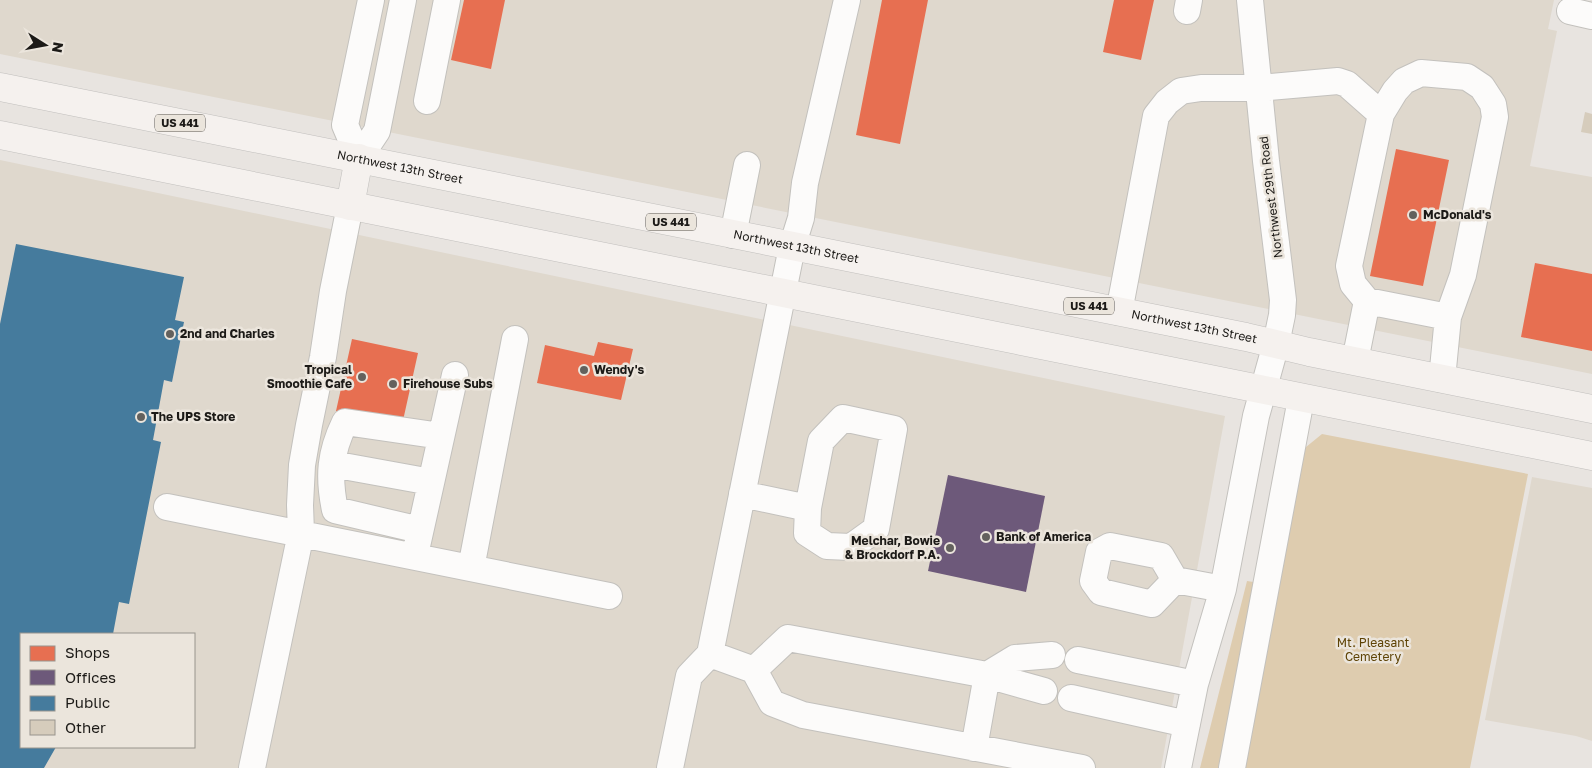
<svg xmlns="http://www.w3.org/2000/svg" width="1592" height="768" viewBox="0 0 1592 768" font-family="'Golos Text',sans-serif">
	<rect width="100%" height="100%" fill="#e8e4e0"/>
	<!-- built -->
	<path fill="#dfd8cd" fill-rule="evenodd" d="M 0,0 L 1554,0 L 1548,29 L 1557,31 L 1530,166 L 1592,177 L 1592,374 L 0,54 Z
		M 0,160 L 1225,416 L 1161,768 L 0,768 ZM 21,634 L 194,634 L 194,747 L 21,747 Z
		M 1532,477 L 1592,488 L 1592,741 L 1576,736 L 1485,720 Z"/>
	<!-- green -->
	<path fill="#deccaf" d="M 1322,434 L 1528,474 L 1470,768 L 1200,768 L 1247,581 L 1274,585 L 1295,456 Z"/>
	<!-- shops -->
	<path fill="#e76f51" d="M 464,0 L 505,0 L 491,69 L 451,60 Z
		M 882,0 L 928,0 L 900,144 L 856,135 Z
		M 1114,0 L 1154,0 L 1141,60 L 1103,52 Z
		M 1396,149 L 1449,160 L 1423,286 L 1370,276 Z
		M 1535,263 L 1592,274 L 1592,351 L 1521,337 Z
		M 352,339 L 418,353 L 402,425 L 336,411 Z
		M 598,342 L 633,349 L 621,400 L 537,383 L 545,345 L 594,356 Z"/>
	<!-- offices -->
	<path fill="#6d597a" d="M 948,475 L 1045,496 L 1026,592 L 928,571 Z"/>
	<!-- public -->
	<path fill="#457b9d" d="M 16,244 L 184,277 L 175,320 L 184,322 L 172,382 L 164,380 L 153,440 L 161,442 L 129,604 L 119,602 L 113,634 L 21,634 L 21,747 L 56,747 L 44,768 L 0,768 L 0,324 Z"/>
	<!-- building -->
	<path fill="#d6ccbc" d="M 1585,112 L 1592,114 L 1592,134 L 1581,132 Z"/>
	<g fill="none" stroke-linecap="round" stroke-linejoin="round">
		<!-- minor casing -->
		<g stroke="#c3c1bd" stroke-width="28">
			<path id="minor" d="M 1187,11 L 1189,0
				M 1570,11 L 1592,16
				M 427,101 L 447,0
				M 359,158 L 377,131 L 403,0
				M 359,158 L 345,125 L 371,0
				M 733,235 L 747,165
				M 1367,301 L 1448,317
				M 1119,312 L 1156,116 L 1167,102 L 1181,91 L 1201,88 L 1259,88 L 1338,81 L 1347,84 L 1381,114
				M 1355,361 L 1367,301 L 1353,284 L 1349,266 L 1381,114 L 1395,91 L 1404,81 L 1421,73 L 1467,77 L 1482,87 L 1493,104 L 1495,117 L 1463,275 L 1448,317 L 1442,379
				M 332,464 L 431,482
				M 742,494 L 808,508 L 807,533 L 827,546 L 851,547 L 876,529 L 894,429 L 843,418 L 821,441 L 808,508
				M 167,507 L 609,596
				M 420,530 L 335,510 C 328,476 330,453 345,422 L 441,436
				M 417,546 L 455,375
				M 471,568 L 515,339
				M 1175,580 L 1152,604 L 1101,592 L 1093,581 L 1099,552 L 1110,546 L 1161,556 L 1175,580 L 1223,589
				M 710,654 L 754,670 L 772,703 L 803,715 L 1082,768
				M 1078,660 L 1195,684
				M 754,670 L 788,638 L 987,675 L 974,748
				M 987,675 L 1015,658 L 1052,655
				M 987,675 L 1044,691
				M 1071,698 L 1187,724
				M 252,768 L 301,533 L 300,505 L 302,465 L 309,425 L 323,357 L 333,291 L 350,206
				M 670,768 L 689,676 L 710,654 L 792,247 L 801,218 L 805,183 L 847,0
				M 1178,768 L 1195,684 L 1223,589 L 1256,416 L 1276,344 L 1282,315 L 1283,300 L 1266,161 L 1250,0
				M 1232,768 L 1301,399"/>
		</g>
		<!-- major casing -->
		<g stroke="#c1bfbd" stroke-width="29">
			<g id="major">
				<path id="s1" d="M 0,87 L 1246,337 L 1309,352 L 1592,409"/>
				<path d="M 0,135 L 1592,456"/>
				<path d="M 350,206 L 359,158"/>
			</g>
		</g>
		<!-- minor -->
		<use href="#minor" stroke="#fcfbfa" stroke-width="26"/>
		<!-- major -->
		<use href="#major" stroke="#f5f1ee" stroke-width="28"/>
	</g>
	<!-- markers -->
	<g fill="#63615d" stroke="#ebe5dc" stroke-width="2">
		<circle cx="1413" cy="215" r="5"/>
		<circle cx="170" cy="334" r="5"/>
		<circle cx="584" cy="370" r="5"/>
		<circle cx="362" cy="377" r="5"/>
		<circle cx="393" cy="384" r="5"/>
		<circle cx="141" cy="417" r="5"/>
		<circle cx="986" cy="537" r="5"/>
		<circle cx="950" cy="548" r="5"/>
	</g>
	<g text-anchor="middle" stroke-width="5" stroke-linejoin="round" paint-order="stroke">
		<!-- shield labels -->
		<g fill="#ebe5dc" stroke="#5a5752" stroke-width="1">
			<rect x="155" y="114.5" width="50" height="17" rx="4"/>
			<rect x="646" y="213.5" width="50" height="17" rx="4"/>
			<rect x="1064" y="297.5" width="50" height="17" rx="4"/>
		</g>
		<g font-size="11" font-weight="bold" fill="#1c1a17">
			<text x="180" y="127">US 441</text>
			<text x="671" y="226">US 441</text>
			<text x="1089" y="310">US 441</text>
		</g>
		<!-- street labels -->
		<g font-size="12" fill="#1c1a17" stroke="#ebe5dc">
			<text dy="4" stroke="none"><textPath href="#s1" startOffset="408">Northwest 13th Street</textPath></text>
			<text transform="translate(1271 197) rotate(-97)" y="4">Northwest 29th Road</text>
			<text dy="4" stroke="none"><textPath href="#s1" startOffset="812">Northwest 13th Street</textPath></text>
			<text dy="4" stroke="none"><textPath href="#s1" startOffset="1218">Northwest 13th Street</textPath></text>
		</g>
		<!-- poi labels -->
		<g font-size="12" font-weight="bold" fill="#1c1a17" stroke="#ebe5dc" text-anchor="start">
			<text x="1423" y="219">McDonald's</text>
			<text x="180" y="338">2nd and Charles</text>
			<text x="352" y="374" text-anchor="end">Tropical<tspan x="352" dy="14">Smoothie Cafe</tspan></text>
			<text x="594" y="374">Wendy's</text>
			<text x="403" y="388">Firehouse Subs</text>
			<text x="151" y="421">The UPS Store</text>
			<text x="996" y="541">Bank of America</text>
			<text x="940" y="545" text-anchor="end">Melchar, Bowie<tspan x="940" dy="14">&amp; Brockdorf P.A.</tspan></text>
		</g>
		<!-- park labels -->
		<g font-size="12" fill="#5e4305" stroke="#ebe5dc">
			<text x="1373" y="647">Mt. Pleasant<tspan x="1373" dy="14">Cemetery</tspan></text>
		</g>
	</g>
	<!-- legend -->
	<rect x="20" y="633" width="175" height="115" fill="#ebe5dc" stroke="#98948d"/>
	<rect x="30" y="646" width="25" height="15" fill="#e76f51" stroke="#98948d"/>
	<text x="65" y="658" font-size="15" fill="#1c1a17">Shops</text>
	<rect x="30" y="670" width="25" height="15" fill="#6d597a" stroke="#98948d"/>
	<text x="65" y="683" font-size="15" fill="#1c1a17">Offices</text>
	<rect x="30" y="696" width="25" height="15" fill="#457b9d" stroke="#98948d"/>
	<text x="65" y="708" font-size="15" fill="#1c1a17">Public</text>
	<rect x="30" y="720" width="25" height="15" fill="#d6ccbc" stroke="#98948d"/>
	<text x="65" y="733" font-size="15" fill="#1c1a17">Other</text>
	<!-- north arrow -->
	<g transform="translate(45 45) rotate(101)" stroke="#ebe5dc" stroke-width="4" paint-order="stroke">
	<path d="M0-4L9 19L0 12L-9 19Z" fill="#1c1a17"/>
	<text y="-8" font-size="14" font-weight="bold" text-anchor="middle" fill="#1c1a17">N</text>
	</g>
</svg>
